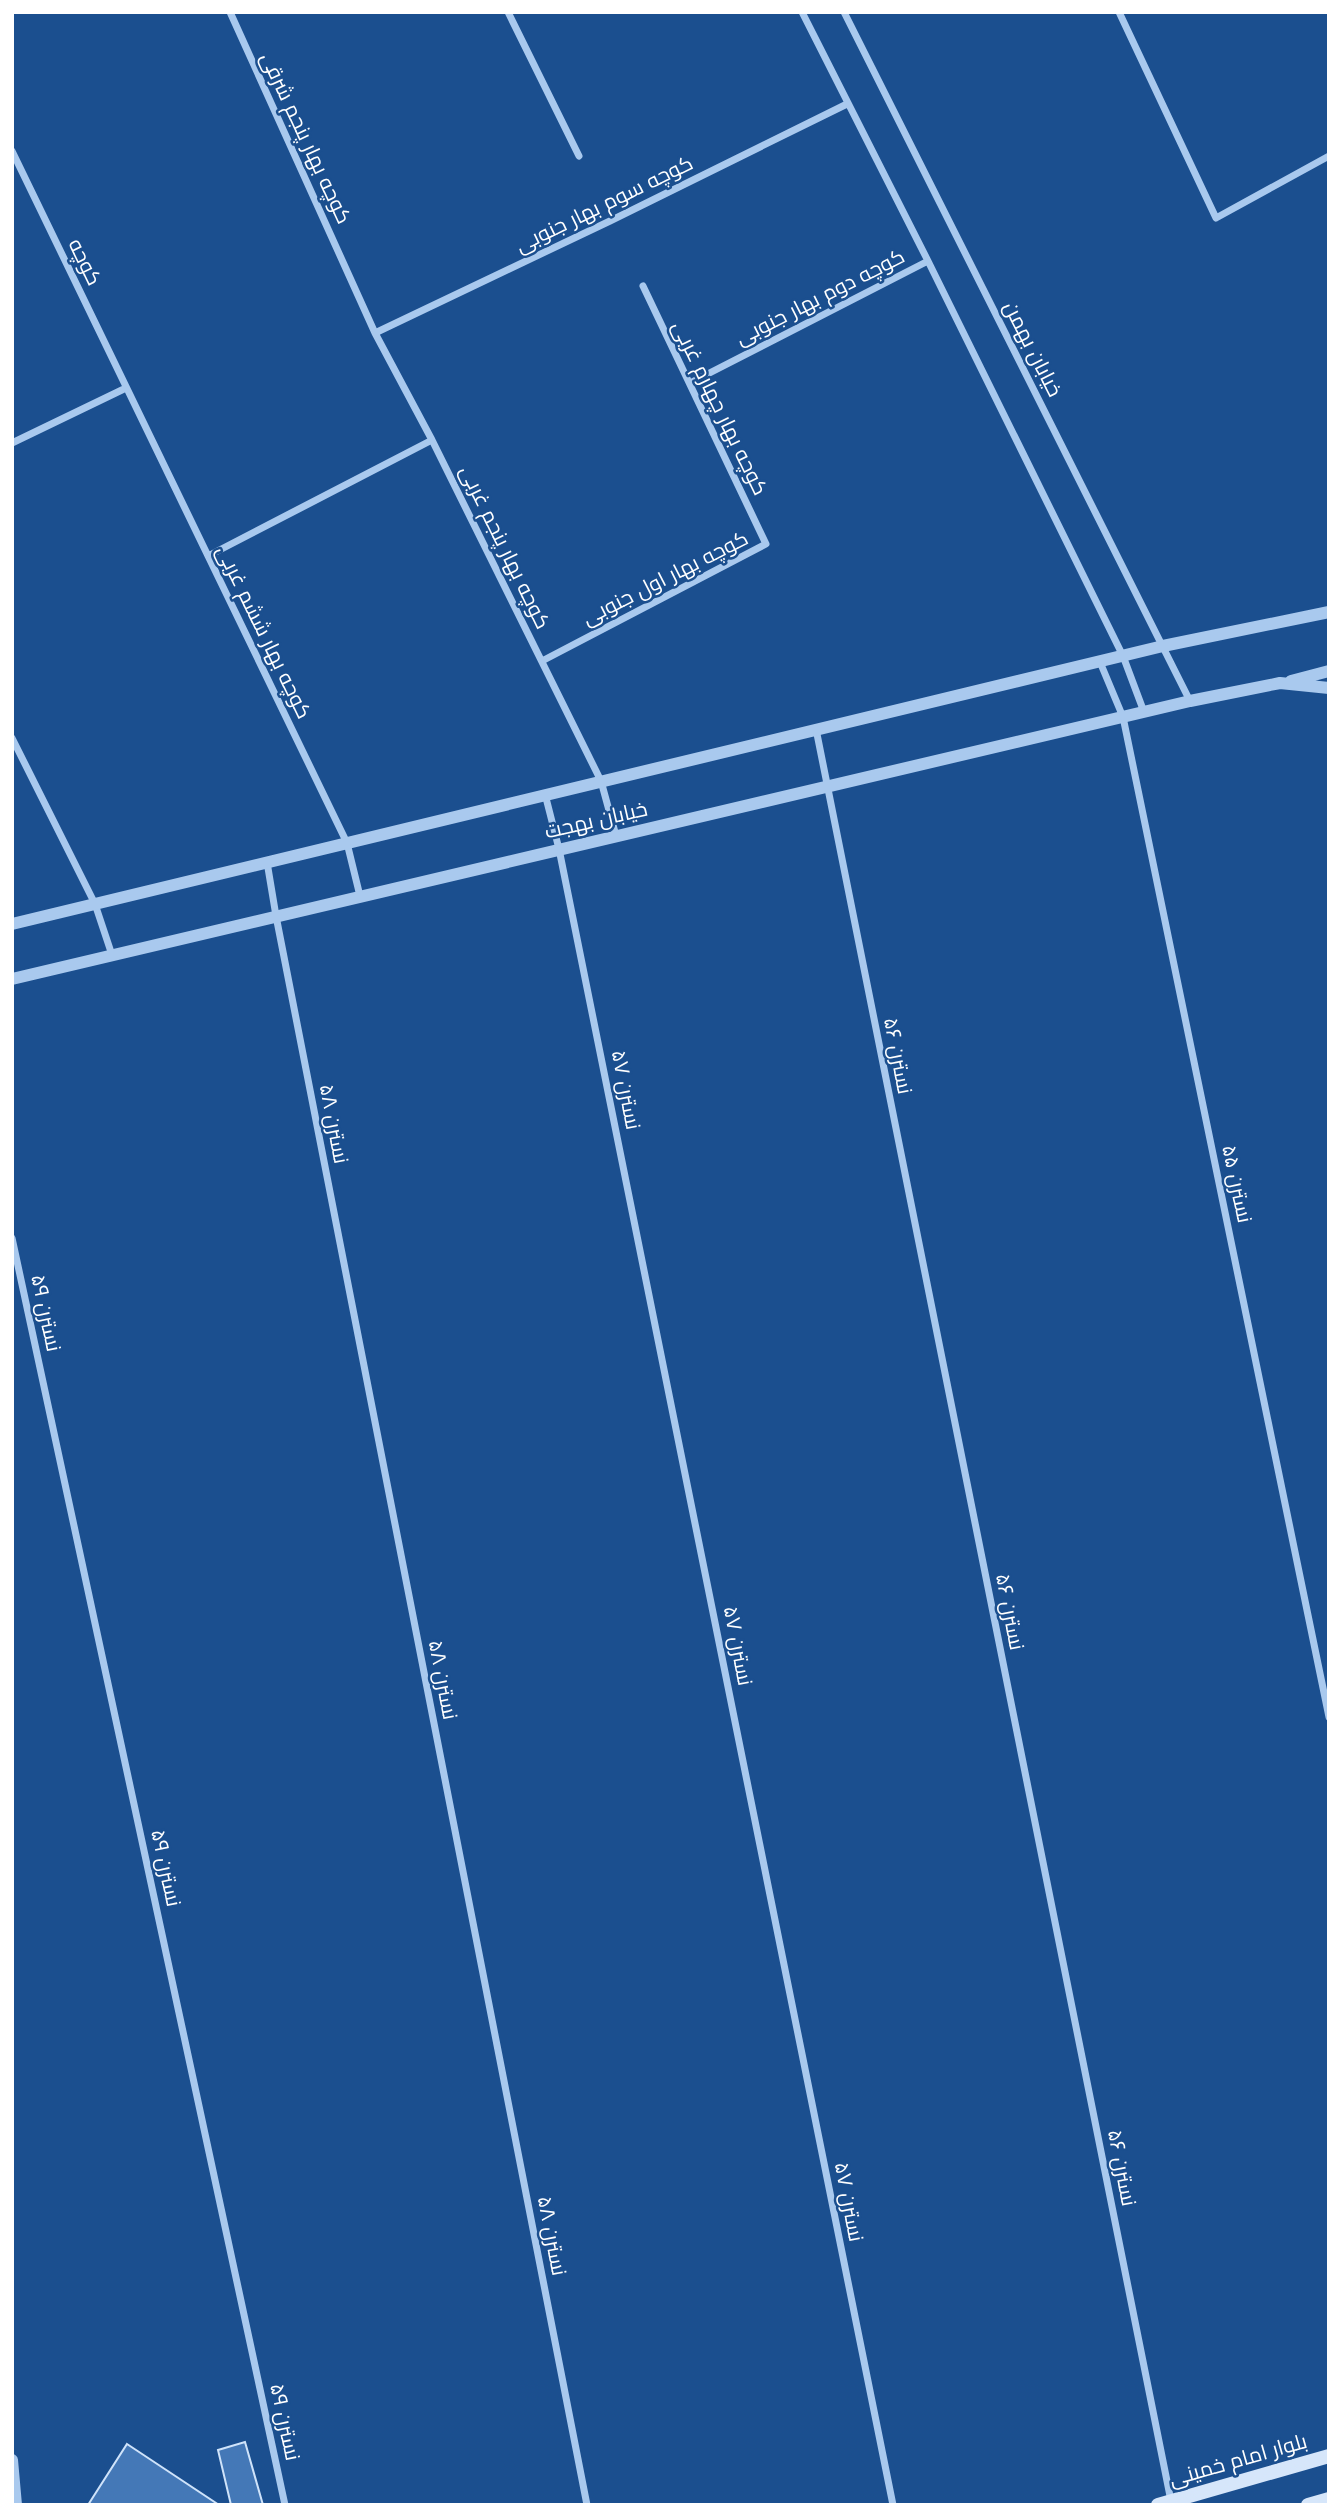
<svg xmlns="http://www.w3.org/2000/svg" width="1341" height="2517" viewBox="0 0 1341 2517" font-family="Helvetica,Cairo,sans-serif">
	<rect width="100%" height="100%" fill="#1b4f8f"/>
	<!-- building -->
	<path fill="#4478b7" stroke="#cfe3fa" stroke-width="2" d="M 245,2442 L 263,2505 L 231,2505 L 218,2450 Z
		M 127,2444 L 219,2505 L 88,2505 Z"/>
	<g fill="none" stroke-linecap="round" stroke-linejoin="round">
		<!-- minor -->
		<path stroke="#a9c9ee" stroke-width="7" d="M 230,12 L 375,333 L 432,440 L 601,781 L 616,836
			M 508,12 L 579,156
			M 802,12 L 928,261 L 1123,656 L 1144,712
			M 844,12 L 1190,701
			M 1119,12 L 1216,218 L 1329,156
			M 12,151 L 347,843 L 360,896
			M 375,333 L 610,221 L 847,104
			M 690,383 L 928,261
			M 12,443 L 126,388
			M 208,556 L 432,440
			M 542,661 L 766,544 L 643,286
			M 1100,662 L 1123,717 L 1329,1717
			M 816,729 L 1171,2501
			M 12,738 L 95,904 L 112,955
			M 545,794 L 559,849 L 893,2505
			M 267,862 L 276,916 L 587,2505
			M 12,1238 L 285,2505"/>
		<!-- tertiary -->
		<path stroke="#a9c9ee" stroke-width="12" d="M 1291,681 L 1329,671
			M 12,924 L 1163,646 L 1329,612
			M 12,979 L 1190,701 L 1280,683 L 1329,688
			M 12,2460 L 16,2505"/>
		<!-- secondary -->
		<path stroke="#d6e6fa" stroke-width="14" d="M 1158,2505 L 1329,2456
			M 1308,2505 L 1329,2499"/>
	</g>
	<g text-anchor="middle" stroke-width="5" stroke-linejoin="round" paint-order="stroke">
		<!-- street labels -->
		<g font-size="21" fill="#fff" stroke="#1b4f8f">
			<text transform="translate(306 138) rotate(65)" y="7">کوچه بهار پنجم شرقی</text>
			<text transform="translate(604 204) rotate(-26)" y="7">کوچه سوم بهار جنوبی</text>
			<text transform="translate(85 262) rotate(64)" y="7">کوچه</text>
			<text transform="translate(820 297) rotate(-27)" y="7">کوچه دوم بهار جنوبی</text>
			<text transform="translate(1033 349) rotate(63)" y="7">خیابان بهمن</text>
			<text transform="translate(720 408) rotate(64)" y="7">کوچه بهار چهارم غربی</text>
			<text transform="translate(505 547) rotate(64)" y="7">کوچه بهار پنجم غربی</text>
			<text transform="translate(665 578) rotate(-27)" y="7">کوچه بهار اول جنوبی</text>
			<text transform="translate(264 632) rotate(64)" y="7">کوچه بهار ششم غربی</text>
			<text transform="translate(596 820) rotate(-13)" y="7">خیابان بهجت</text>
			<text transform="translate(898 1056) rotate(79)" y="7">نسترن ۵۶</text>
			<text transform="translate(626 1090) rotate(79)" y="7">نسترن ۵۷</text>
			<text transform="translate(334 1124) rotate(79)" y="7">نسترن ۵۸</text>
			<text transform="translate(1237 1184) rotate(78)" y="7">نسترن ۵۵</text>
			<text transform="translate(46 1313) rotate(78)" y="7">نسترن ۵۹</text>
			<text transform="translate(1010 1612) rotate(79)" y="7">نسترن ۵۶</text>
			<text transform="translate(738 1646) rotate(79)" y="7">نسترن ۵۷</text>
			<text transform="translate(443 1680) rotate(79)" y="7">نسترن ۵۸</text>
			<text transform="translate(166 1868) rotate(78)" y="7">نسترن ۵۹</text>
			<text transform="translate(1122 2168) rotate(79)" y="7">نسترن ۵۶</text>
			<text transform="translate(849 2202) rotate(79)" y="7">نسترن ۵۷</text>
			<text transform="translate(552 2236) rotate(79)" y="7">نسترن ۵۸</text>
			<text transform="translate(285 2422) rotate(78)" y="7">نسترن ۵۹</text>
			<text transform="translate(1238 2460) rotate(-16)" y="7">بلوار امام خمینی</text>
		</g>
	</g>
	<!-- border -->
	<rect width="1341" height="2517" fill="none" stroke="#ffffff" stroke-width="28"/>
</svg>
